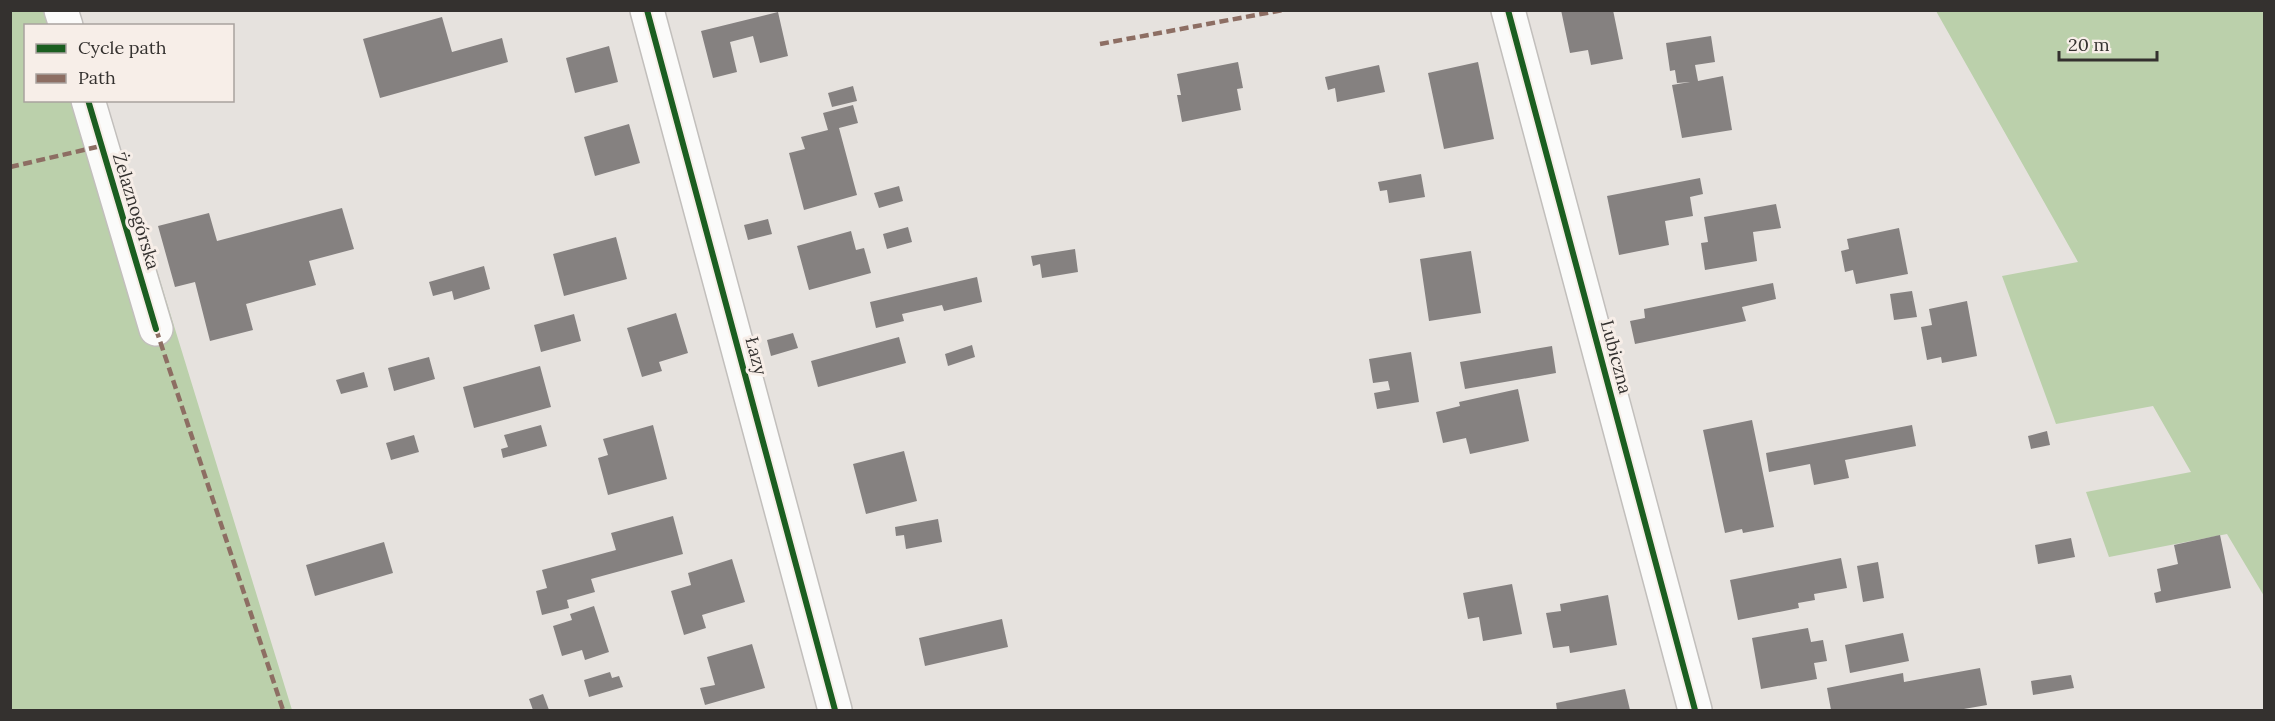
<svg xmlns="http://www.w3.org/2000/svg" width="2275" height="721" viewBox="0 0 2275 721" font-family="Lora,serif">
	<rect width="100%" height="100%" fill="#e6e2de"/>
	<!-- green -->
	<path fill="#bbd0ab" d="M 10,11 L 78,11 L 82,25 L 26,26 L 26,100 L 105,101 L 292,710 L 11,710 Z
		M 1936,11 L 2264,11 L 2264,596 L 2227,534 L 2109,557 L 2086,492 L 2191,472 L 2153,406 L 2056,424 L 2002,276 L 2078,262 Z"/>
	<!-- building -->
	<path fill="#858180" d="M 1561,10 L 1613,10 L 1623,59 L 1591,65 L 1588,50 L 1570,53 Z
		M 778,12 L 788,56 L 760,63 L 753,36 L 730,42 L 737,72 L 713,78 L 701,31 Z
		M 442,17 L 452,52 L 502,38 L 508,62 L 380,98 L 363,39 Z
		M 1711,36 L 1715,62 L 1695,65 L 1698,81 L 1723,76 L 1732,130 L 1682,138 L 1672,85 L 1690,82 L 1677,83 L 1675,70 L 1670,71 L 1666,43 Z
		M 609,46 L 618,82 L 575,93 L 566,58 Z
		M 1238,62 L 1243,88 L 1237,89 L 1241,110 L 1182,122 L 1177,95 L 1181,95 L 1177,74 Z
		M 1478,62 L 1494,139 L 1444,149 L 1428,73 Z
		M 1379,65 L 1385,92 L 1337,102 L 1335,88 L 1328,90 L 1325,77 Z
		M 853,86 L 857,101 L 832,107 L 828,93 Z
		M 853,105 L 858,123 L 839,128 L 857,195 L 804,210 L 789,153 L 805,149 L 801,137 L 828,130 L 823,113 Z
		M 629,124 L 640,163 L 595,176 L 584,137 Z
		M 1421,174 L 1425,197 L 1389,203 L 1387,190 L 1380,191 L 1378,182 Z
		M 1700,178 L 1703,194 L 1690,197 L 1693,216 L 1665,221 L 1669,245 L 1619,255 L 1607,196 Z
		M 899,186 L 903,201 L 879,208 L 874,193 Z
		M 1776,204 L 1781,228 L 1753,232 L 1757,261 L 1705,270 L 1701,243 L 1708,242 L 1704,217 Z
		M 342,208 L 354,249 L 309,261 L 316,285 L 246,304 L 253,330 L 210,341 L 195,282 L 175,287 L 158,226 L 209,213 L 217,241 Z
		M 768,219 L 772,234 L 748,240 L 744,225 Z
		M 908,227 L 912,242 L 887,249 L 883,234 Z
		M 1899,228 L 1908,274 L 1856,284 L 1853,270 L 1845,272 L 1841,251 L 1849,249 L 1847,239 Z
		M 851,231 L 856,250 L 864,248 L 871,273 L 809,290 L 797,246 Z
		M 616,237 L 627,279 L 564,296 L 553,254 Z
		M 1075,249 L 1078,272 L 1042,278 L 1040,264 L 1033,266 L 1031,256 Z
		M 1471,251 L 1481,313 L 1429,321 L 1420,259 Z
		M 484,266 L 490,289 L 454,300 L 452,291 L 433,296 L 429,282 Z
		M 977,277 L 982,302 L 944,311 L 942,305 L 902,314 L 904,321 L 876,328 L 870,302 Z
		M 1773,283 L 1776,299 L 1742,307 L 1746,321 L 1635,344 L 1630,321 L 1645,318 L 1644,309 Z
		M 1912,291 L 1917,317 L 1894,320 L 1890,294 Z
		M 1967,301 L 1977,356 L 1942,363 L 1941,357 L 1927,360 L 1921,327 L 1932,325 L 1929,309 Z
		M 676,313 L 688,353 L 659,362 L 662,371 L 642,377 L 627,328 Z
		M 574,314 L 581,341 L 541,352 L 534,325 Z
		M 793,333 L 798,348 L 771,356 L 767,340 Z
		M 899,337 L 906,363 L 818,387 L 811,361 Z
		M 972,345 L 975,357 L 948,366 L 945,354 Z
		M 1552,346 L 1556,373 L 1465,389 L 1460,362 Z
		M 1411,352 L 1419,402 L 1377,409 L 1374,393 L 1390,390 L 1388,381 L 1373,383 L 1369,359 Z
		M 429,357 L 435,379 L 394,391 L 388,368 Z
		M 540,366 L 551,407 L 474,428 L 463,387 Z
		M 364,372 L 368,387 L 341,394 L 336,380 Z
		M 1518,389 L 1529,441 L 1470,454 L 1466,438 L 1443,443 L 1436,412 L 1460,406 L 1459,402 Z
		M 1752,420 L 1774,527 L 1743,533 L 1742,529 L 1725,533 L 1703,430 Z
		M 541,425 L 547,446 L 503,458 L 501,449 L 508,447 L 504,435 Z
		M 653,425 L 667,479 L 608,495 L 598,458 L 608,455 L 603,439 Z
		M 1912,425 L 1916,446 L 1845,460 L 1849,478 L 1814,485 L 1810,464 L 1769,472 L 1766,453 Z
		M 2047,431 L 2050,445 L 2031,449 L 2028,436 Z
		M 414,435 L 419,452 L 391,460 L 386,443 Z
		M 904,451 L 917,501 L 866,514 L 853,464 Z
		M 673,516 L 683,554 L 591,579 L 595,592 L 567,600 L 569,608 L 542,615 L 536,591 L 547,588 L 542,570 L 616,550 L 611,533 Z
		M 938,519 L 942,542 L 906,549 L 904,535 L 896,536 L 895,527 Z
		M 2220,535 L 2231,588 L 2156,603 L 2154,593 L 2161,591 L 2157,569 L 2178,564 L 2174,545 Z
		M 2071,538 L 2075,557 L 2038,564 L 2035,545 Z
		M 384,542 L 393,573 L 315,596 L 306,565 Z
		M 1841,558 L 1847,588 L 1814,594 L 1815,600 L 1798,603 L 1799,608 L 1738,620 L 1730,580 Z
		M 732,559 L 745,602 L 702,615 L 706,628 L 684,635 L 671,591 L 691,585 L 688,573 Z
		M 1878,562 L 1884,598 L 1863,602 L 1857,566 Z
		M 1512,584 L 1522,634 L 1483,641 L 1479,617 L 1468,619 L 1463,593 Z
		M 1608,595 L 1617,645 L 1570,653 L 1569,646 L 1553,648 L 1546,613 L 1561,611 L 1560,604 Z
		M 594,606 L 609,652 L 585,660 L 582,650 L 562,656 L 553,626 L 572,620 L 570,614 Z
		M 1002,619 L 1008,647 L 925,666 L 919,638 Z
		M 1808,628 L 1811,642 L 1823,640 L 1827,661 L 1814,663 L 1817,679 L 1761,689 L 1752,638 Z
		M 1903,633 L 1909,661 L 1850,673 L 1845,645 Z
		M 752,644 L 765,688 L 705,705 L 700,688 L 715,685 L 707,657 Z
		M 1980,668 L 1987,705 L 1958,710 L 1831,710 L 1827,688 L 1903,673 L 1904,682 Z
		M 610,672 L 612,678 L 619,676 L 623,687 L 589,697 L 584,680 Z
		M 2071,675 L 2074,688 L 2033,695 L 2031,681 Z
		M 1625,689 L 1630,710 L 1557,710 L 1556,703 Z
		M 543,694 L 549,710 L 533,710 L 529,699 Z"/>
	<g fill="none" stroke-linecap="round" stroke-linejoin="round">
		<!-- minor casing -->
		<g stroke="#c2bfbc" stroke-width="36">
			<path id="minor" d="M 61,10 L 66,26
				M 647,10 L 835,710
				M 1508,10 L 1695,710
				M 88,100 L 156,329"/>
		</g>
		<!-- minor -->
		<use href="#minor" stroke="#fbfbfa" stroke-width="33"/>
		<!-- quiet -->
		<path stroke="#8d6e63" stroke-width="4.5" stroke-dasharray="9 4.5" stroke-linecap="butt" d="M 1100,44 L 1283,10
			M 10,167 L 101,146
			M 156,329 L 283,710"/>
		<!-- cycleway casing -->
		<g stroke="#f7eee8" stroke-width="10">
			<path id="cycleway" d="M 647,10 L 835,710
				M 1508,10 L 1695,710
				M 88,100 L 156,329"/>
		</g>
		<!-- cycleway -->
		<use href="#cycleway" stroke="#1b5e20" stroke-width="6"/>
	</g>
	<g text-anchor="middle" stroke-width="6" stroke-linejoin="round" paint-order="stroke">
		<!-- street labels -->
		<g font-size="18" fill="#34312f" stroke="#f7eee8">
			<text transform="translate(136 211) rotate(73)" y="6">Żelaznogórska</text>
			<text transform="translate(756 356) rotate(75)" y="6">Łazy</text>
			<text transform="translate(1616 357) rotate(75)" y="6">Lubiczna</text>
		</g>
	</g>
	<!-- border -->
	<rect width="2275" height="721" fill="none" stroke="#34312f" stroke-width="24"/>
	<!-- legend -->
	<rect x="24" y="24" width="210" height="78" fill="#f7eee8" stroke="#a9a29e" stroke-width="1.5"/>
	<rect x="36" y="44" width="30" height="9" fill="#1b5e20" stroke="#a9a29e" stroke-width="1.5"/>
	<text x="78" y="54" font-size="18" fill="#34312f">Cycle path</text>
	<rect x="36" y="74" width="30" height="9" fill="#8d6e63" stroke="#a9a29e" stroke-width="1.5"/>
	<text x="78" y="84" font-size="18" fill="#34312f">Path</text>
	<!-- scale -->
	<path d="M2059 51v9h98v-9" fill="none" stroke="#34312f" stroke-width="3"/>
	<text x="2068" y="51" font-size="18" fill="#34312f" stroke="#f7eee8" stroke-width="4.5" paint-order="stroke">20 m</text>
</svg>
